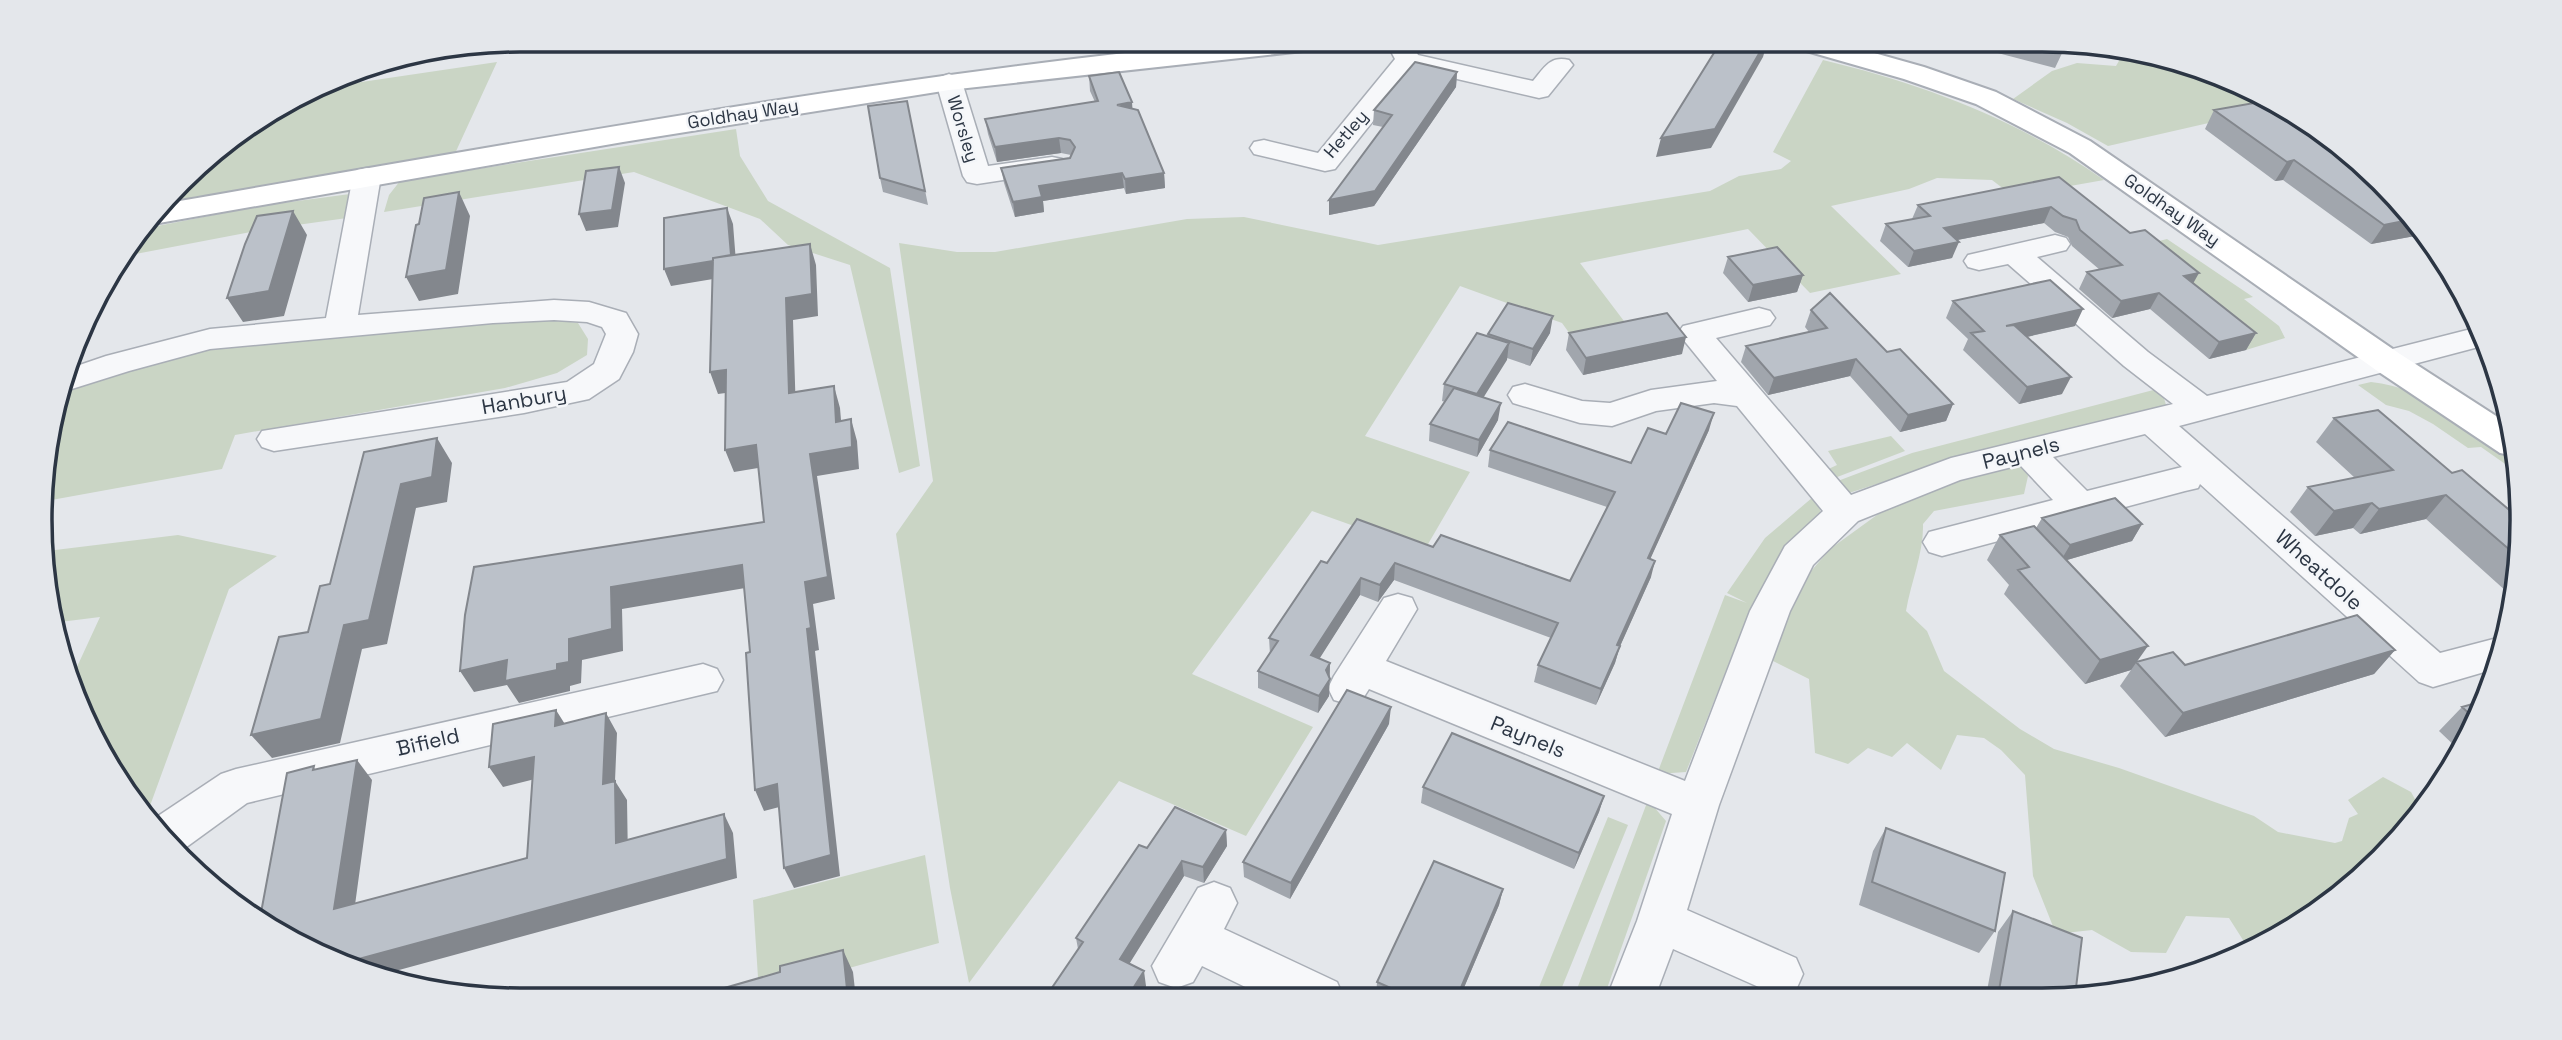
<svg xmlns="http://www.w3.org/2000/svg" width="2562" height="1040" viewBox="0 0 2562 1040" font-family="'Space Grotesk',sans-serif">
	<rect width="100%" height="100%" fill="#e4e7eb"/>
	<!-- green -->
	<path fill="#cad5c5" d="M 2123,54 L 2196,66 L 2283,106 L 2108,146 L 2067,123 L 2013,99 L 2052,71 L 2077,63 L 2116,66 Z
		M 1823,60 C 1923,84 2019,120 2104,180 L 2013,196 L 1992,180 L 1937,178 L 1909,189 L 1831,206 L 1901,274 L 1810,293 L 1748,229 L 1580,263 L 1630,329 L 1575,341 L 1562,323 L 1460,286 L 1365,436 L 1470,472 L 1424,551 L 1312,511 L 1192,674 L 1313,727 L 1246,836 L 1119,781 L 969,983 L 950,888 L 896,534 L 933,481 L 899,243 L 957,252 L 995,252 L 1187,219 L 1244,217 L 1378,245 L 1710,191 L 1739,176 L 1781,169 L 1791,161 L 1773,152 Z
		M 497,62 L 452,160 L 161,212 L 204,159 L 280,104 L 314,89 Z
		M 736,129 L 740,156 L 768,201 L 890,268 L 920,466 L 899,473 L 850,265 L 788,245 L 760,219 L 634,172 L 384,212 L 389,195 L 400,181 Z
		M 350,194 L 347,218 L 261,230 L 125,256 L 147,228 L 260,206 Z
		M 2167,239 L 2253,297 L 2244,299 L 2279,326 L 2285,338 L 2246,350 L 2175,293 L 2136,247 Z
		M 510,315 L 578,323 L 588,339 L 587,355 L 557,373 L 505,388 L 235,435 L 222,469 L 46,501 L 44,457 L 62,383 L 210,342 Z
		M 2371,382 C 2428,388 2470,427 2516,459 L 2518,473 L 2481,447 L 2468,448 L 2433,424 L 2409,411 L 2386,405 L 2358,385 Z
		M 2161,388 L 2166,405 L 1926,468 L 1849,493 L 1835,482 L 1912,453 Z
		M 1891,436 L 1905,451 L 1832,479 L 1822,472 L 1837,465 L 1828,451 Z
		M 2024,464 L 2028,476 L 2024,494 L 1934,511 L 1923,524 C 1924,552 1911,582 1906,611 L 1927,631 L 1944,671 L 2020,729 L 2054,749 L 2119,768 L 2254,816 L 2278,832 L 2335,843 L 2342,841 L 2349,818 L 2358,814 L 2348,800 L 2383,777 L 2411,792 L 2421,810 L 2358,881 L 2254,950 L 2250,951 L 2229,918 L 2186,916 L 2166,953 L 2131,952 L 2092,930 L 2056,934 L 2033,876 L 2025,775 L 2001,750 L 1984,738 L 1957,735 L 1941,770 L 1907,743 L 1892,757 L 1868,748 L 1848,764 L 1815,753 L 1809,679 L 1769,659 L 1794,591 L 1830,549 L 1899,499 L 1959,479 Z
		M 1813,497 L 1818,500 L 1821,515 L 1781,557 L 1752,605 L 1686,772 L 1657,774 L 1725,595 L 1747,603 L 1727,593 L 1765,538 Z
		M 178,535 L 277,556 L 229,589 L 147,814 L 121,786 L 77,704 L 70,682 L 100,617 L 52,623 L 47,551 Z
		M 1648,800 L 1666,821 L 1604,997 L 1574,997 Z
		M 1608,817 L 1628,825 L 1558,997 L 1535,997 Z
		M 925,855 L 939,943 L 759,993 L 753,900 Z"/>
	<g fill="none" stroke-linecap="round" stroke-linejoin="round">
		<!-- street casing -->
		<g stroke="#a9aeb6" stroke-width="3">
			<path id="street" d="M 1148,40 L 1173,40 L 1179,56 L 1175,61 L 1166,64 L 1157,61 Z
				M 1385,40 L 1410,40 L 1418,55 L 1533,81 C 1544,68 1550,55 1569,60 L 1573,65 L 1548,96 L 1539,98 L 1414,69 L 1335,169 L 1325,171 L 1254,154 L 1250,148 L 1254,142 L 1264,140 L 1318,153 L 1395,59 Z
				M 949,74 L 958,77 L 962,82 L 988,166 L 1052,157 L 1062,159 L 1066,165 L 1062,171 L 977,184 L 967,182 L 963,176 L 936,82 L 940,77 Z
				M 367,168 L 377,170 L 381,176 L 358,315 L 554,300 L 589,302 L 626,313 L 638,334 L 633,352 L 619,379 L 589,399 L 524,413 L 274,451 L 262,447 L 257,439 L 262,431 L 567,382 L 594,364 L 606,334 L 602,327 L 587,322 L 554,320 L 493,323 L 210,349 L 129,371 L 59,393 L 65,370 L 106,356 L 210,329 L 326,318 L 353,176 L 357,170 Z
				M 2055,235 L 2066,238 L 2070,244 L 2066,250 L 2037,257 L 2148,352 L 2207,396 L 2479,327 L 2486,345 L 2179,426 L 2440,653 L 2505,636 L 2498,668 L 2433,687 L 2419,682 L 2200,484 L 2198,488 L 2185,491 L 1942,556 L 1929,552 L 1923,542 L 1929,532 L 2053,500 L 2020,465 L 1960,480 L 1858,521 L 1813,565 L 1790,611 L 1719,805 L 1687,910 L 1796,958 L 1803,974 L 1796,990 L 1779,996 L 1673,949 L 1655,997 L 1607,997 L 1637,921 L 1672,814 L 1369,689 L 1362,700 L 1348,704 L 1334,700 L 1328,688 L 1334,676 L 1384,598 L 1398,594 L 1412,598 L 1417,609 L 1386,661 L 1685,781 L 1750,611 L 1785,546 L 1823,511 L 1737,406 L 1714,403 L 1656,411 L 1612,426 L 1580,423 L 1513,403 L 1508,395 L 1513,387 L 1525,384 L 1582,401 L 1610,403 L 1651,390 L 1717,381 L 1678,333 L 1683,326 L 1759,308 L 1770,311 L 1775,318 L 1770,325 L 1716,338 L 1851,495 L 1951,458 L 2173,404 L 2124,366 L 2008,264 L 1979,270 L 1968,267 L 1964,261 L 1968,255 ZM 2145,434 L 2182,467 L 2087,491 L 2053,457 Z
				M 703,664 L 717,669 L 723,680 L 717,691 L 247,803 L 181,851 L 152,820 L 221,774 L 236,769 Z
				M 1214,882 L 1230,888 L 1237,903 L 1224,929 L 1337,982 L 1344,998 L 1268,998 L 1202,966 L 1193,982 L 1176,988 L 1159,982 L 1152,966 L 1198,888 Z"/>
		</g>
		<!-- secondary casing -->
		<g stroke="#a9aeb6" stroke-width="4">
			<path id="secondary" d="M 1247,40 L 1343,40 L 1339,46 L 1330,48 L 949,90 L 623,142 L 159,223 L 153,222 L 168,203 C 526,141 884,75 1247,40 Z
				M 1785,40 L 1828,40 L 1924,67 L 1996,92 L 2090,141 L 2400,354 L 2510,425 L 2515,456 L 2500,453 L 2376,370 L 2070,153 L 1976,104 L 1904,79 L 1789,46 Z"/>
		</g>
		<!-- street -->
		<use href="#street" fill="#f7f8fa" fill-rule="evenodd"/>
		<!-- secondary -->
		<use href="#secondary" fill="#fff" fill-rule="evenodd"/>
	</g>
	<!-- wall -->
	<path fill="#a1a6ad" d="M 1948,40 L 2042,40 L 2070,45 L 2068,50 L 2064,49 L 2055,68 Z
		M 1457,72 L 1456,87 L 1374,206 L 1329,215 L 1383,127 L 1373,125 L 1374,110 Z
		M 1089,76 L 1132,102 L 1132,108 L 1164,173 L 1165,188 L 1126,194 L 1124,188 L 1043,201 L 1044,212 L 1015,217 L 1004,183 L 1001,168 L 1070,158 L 1071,155 L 1061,153 L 997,162 L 988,134 L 985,119 L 1095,102 L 1090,91 Z
		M 907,101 L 928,205 L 883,192 L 880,178 Z
		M 2282,104 L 2358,159 L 2360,161 L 2354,157 L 2333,148 L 2422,228 L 2426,234 L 2371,244 L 2283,180 L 2275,181 L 2205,129 L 2214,110 Z
		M 2059,177 L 2256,333 L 2246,350 L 2209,359 L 2150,309 L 2112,318 L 2079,289 L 2087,272 L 2100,270 L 2072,246 L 2068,237 L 2055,232 L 2044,223 L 1957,240 L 1952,258 L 1908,267 L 1880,241 L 1886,224 L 1912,219 L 1918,205 Z
		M 1728,257 L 1803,275 L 1797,292 L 1748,302 L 1723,273 Z
		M 1953,301 L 2075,326 L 2027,337 L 2062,394 L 2019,404 L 1963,350 L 1968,339 L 1946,318 Z
		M 1811,310 L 1887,352 L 1953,404 L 1946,421 L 1900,432 L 1850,376 L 1768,395 L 1741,362 L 1746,346 L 1809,332 L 1805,327 Z
		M 1550,333 L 1530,366 L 1507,358 L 1483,397 L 1498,420 L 1477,457 L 1429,441 L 1430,424 L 1445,402 L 1442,401 L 1444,384 L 1487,336 L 1488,334 Z
		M 1569,333 L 1682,354 L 1583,375 L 1566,350 Z
		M 2334,418 L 2452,473 L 2520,519 L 2518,582 L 2516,590 L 2507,592 L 2426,519 L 2360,534 L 2353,528 L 2315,536 L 2290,512 L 2308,487 L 2355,478 L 2316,442 Z
		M 1709,430 L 1650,559 L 1651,577 L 1620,646 L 1615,663 L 1596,705 L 1534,682 L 1538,665 L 1551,638 L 1394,580 L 1378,602 L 1360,595 L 1319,658 L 1330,663 L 1329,696 L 1318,713 L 1258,688 L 1258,671 L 1270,654 L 1269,638 L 1327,563 L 1433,547 L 1570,581 L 1607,507 L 1488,467 L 1490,450 L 1631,463 L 1666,434 Z
		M 2042,518 L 2142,524 L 2132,541 L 2067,560 L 2137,662 L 2185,665 L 2395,650 L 2374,674 L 2165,737 L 2120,686 L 2131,670 L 2085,684 L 2004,594 L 2009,585 L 1987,560 L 2000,535 L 2036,528 Z
		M 2483,701 L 2459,750 L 2439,731 L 2462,707 Z
		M 1389,724 L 1290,899 L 1244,877 L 1243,862 Z
		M 1423,787 L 1604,796 L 1599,812 L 1574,869 L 1421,803 Z
		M 1886,828 L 1995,931 L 1979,953 L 1859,905 L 1873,851 Z
		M 1226,830 L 1227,846 L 1204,883 L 1184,876 L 1129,963 L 1146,986 L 1138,998 L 1045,998 L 1078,949 L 1076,938 L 1147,848 Z
		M 1503,889 L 1499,905 L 1460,997 L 1376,997 L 1377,982 Z
		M 2013,911 L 2075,996 L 1986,996 L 1998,932 Z"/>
	<!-- shaded-wall -->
	<path fill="#83878d" d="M 1768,40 L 1763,57 L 1711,148 L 1656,157 L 1661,138 Z
		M 1457,72 L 1456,87 L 1374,206 L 1329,215 L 1329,200 Z
		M 1132,102 L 1133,117 L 1117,105 Z
		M 2326,136 L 2333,141 L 2329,146 Z
		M 1059,138 L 1061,153 L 997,162 L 995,147 Z
		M 2294,160 L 2283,180 L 2275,181 L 2287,162 Z
		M 619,167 L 625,183 L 618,227 L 586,231 L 579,214 Z
		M 1122,173 L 1124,188 L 1043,201 L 1044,212 L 1015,217 L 1013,202 L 1039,186 Z
		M 1164,173 L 1165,188 L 1126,194 L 1125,179 Z
		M 459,192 L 470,216 L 458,294 L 419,301 L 406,277 Z
		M 2051,207 L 2044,223 L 1937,244 L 1944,228 Z
		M 727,208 L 733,224 L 737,275 L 671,286 L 664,269 Z
		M 293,211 L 307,235 L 284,316 L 243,322 L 227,298 Z
		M 2414,219 L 2422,228 L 2426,234 L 2371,244 L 2384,225 Z
		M 1959,242 L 1952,258 L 1908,267 L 1914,251 Z
		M 810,244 L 816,265 L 818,316 L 793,320 L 796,415 L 789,393 L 786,298 Z
		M 2199,273 L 2190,289 L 2184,276 Z
		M 1803,275 L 1797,292 L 1748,302 L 1753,285 Z
		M 2159,293 L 2150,309 L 2112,318 L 2121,301 Z
		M 2083,309 L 2075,326 L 1999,343 L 2006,326 Z
		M 1553,316 L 1550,333 L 1530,366 L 1533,349 Z
		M 2256,333 L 2246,350 L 2209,359 L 2219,342 Z
		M 1686,337 L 1682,354 L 1583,375 L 1586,358 Z
		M 1509,343 L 1507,360 L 1475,411 L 1477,394 Z
		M 1856,359 L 1850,376 L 1768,395 L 1774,378 Z
		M 726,370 L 733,392 L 718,394 L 710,372 Z
		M 2071,377 L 2062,394 L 2019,404 L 2027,387 Z
		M 834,386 L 840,408 L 843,444 L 836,422 Z
		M 1501,403 L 1498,420 L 1477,457 L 1479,440 Z
		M 1953,404 L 1946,421 L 1900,432 L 1908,415 Z
		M 1714,413 L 1709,430 L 1643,575 L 1648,558 Z
		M 851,419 L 857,441 L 859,469 L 817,476 L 835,599 L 813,604 L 819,650 L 815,651 L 840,876 L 794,888 L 784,868 L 807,629 L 805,582 L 810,454 Z
		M 437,438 L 452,463 L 447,502 L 416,508 L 387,644 L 362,649 L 340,743 L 272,758 L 251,735 L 344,625 L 401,484 Z
		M 756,445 L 764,467 L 734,472 L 725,450 Z
		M 2446,495 L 2426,519 L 2360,534 L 2379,509 Z
		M 2372,503 L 2353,528 L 2315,536 L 2334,511 Z
		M 2142,524 L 2132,541 L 2060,562 L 2070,545 Z
		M 1655,561 L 1651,577 L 1613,662 L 1617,645 Z
		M 1395,563 L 1394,580 L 1378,602 L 1380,585 Z
		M 742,565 L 751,587 L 622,609 L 623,651 L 582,660 L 581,683 L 570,686 L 570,691 L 519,703 L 507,685 L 474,692 L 460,671 L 507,660 L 557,664 L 569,639 L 611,587 Z
		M 1361,578 L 1360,595 L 1311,672 L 1311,655 Z
		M 2518,580 L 2516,590 L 2507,592 Z
		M 1620,646 L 1615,663 L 1596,705 L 1601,689 Z
		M 2148,646 L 2131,670 L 2085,684 L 2100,660 Z
		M 2395,650 L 2374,674 L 2165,737 L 2183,713 Z
		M 1330,663 L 1329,696 L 1318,713 L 1319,696 L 1326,670 Z
		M 1391,707 L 1389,724 L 1290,899 L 1291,883 Z
		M 556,710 L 568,729 L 555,726 Z
		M 606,713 L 617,733 L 615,781 L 627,800 L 628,862 L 616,843 L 603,784 Z
		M 534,757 L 547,776 L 503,787 L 489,767 Z
		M 357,760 L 372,780 L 352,927 L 334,909 Z
		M 777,784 L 787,805 L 764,811 L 755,790 Z
		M 1604,796 L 1599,812 L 1574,869 L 1579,853 Z
		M 724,814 L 733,833 L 737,878 L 377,976 L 366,974 L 344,963 Z
		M 1226,830 L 1227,846 L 1204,883 L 1203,867 Z
		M 1182,861 L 1184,876 L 1123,974 L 1120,959 Z
		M 1503,889 L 1499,905 L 1460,997 L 1457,997 Z
		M 843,950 L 853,972 L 856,999 L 848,999 Z
		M 1144,971 L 1146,986 L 1138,998 L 1127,998 Z"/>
	<!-- building -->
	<path fill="#bbc1c9" stroke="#83878d" stroke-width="2" d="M 1722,40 L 1767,40 L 1715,129 L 1661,138 Z
		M 2028,40 L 2042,40 L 2065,44 L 2063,49 Z
		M 1415,62 L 1457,72 L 1375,191 L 1329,200 L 1392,115 L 1374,110 Z
		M 1119,72 L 1132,102 L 1117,105 L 1138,110 L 1164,173 L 1125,179 L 1122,173 L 1039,186 L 1042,197 L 1013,202 L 1001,168 L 1070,158 L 1075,147 L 1070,140 L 1059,138 L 995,147 L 985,119 L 1098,101 L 1089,76 Z
		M 2271,100 L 2282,104 L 2326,136 L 2330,146 L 2372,173 L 2414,219 L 2384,225 L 2294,160 L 2287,162 L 2214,110 Z
		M 907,101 L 925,191 L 880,178 L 868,106 Z
		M 619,167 L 612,210 L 579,214 L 586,171 Z
		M 2059,177 L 2130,233 L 2145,230 L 2199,273 L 2184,276 L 2256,333 L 2219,342 L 2159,293 L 2121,301 L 2087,272 L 2122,265 L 2080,230 L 2076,220 L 2063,216 L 2051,207 L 1944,228 L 1959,242 L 1914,251 L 1886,224 L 1930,216 L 1918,205 Z
		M 459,192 L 446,270 L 406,277 L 416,225 L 419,224 L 424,198 Z
		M 727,208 L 731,255 L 713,258 L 713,261 L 664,269 L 664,218 Z
		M 293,211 L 269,291 L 227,298 L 245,244 L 257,216 Z
		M 810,244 L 812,294 L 786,298 L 789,393 L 834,386 L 836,422 L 851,419 L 852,447 L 810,454 L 828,577 L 805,582 L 811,628 L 807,629 L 831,855 L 784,868 L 777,784 L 755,790 L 746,653 L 750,652 L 742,565 L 611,587 L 612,629 L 569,639 L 569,662 L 557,664 L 557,670 L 505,681 L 507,660 L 460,671 L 465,615 L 474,567 L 764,522 L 756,445 L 725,450 L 726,370 L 710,372 L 713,258 Z
		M 1777,247 L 1803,275 L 1753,285 L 1728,257 Z
		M 2050,280 L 2083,309 L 2006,326 L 2014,325 L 2071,377 L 2027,387 L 1971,333 L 1984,331 L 1953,301 Z
		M 1830,293 L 1887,352 L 1900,349 L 1953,404 L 1908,415 L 1856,359 L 1774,378 L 1746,346 L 1827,328 L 1811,310 Z
		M 1508,303 L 1553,316 L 1533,349 L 1488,334 Z
		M 1667,313 L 1686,337 L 1586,358 L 1569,333 Z
		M 1477,333 L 1509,343 L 1477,394 L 1444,384 Z
		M 1454,388 L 1501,403 L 1479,440 L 1430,424 Z
		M 1681,403 L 1714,413 L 1648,558 L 1655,561 L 1617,645 L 1620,646 L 1601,689 L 1538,665 L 1558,623 L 1395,563 L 1380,585 L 1361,578 L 1311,655 L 1330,663 L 1326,670 L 1330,679 L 1319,696 L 1258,671 L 1278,641 L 1269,638 L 1321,561 L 1327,563 L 1357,519 L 1433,547 L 1441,535 L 1570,581 L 1615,492 L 1490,450 L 1508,422 L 1631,463 L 1648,428 L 1666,434 Z
		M 2378,410 L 2452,473 L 2462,470 L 2520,519 L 2518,557 L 2446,495 L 2379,509 L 2372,503 L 2334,511 L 2308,487 L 2393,470 L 2334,418 Z
		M 437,438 L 432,477 L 401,484 L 369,620 L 344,625 L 321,719 L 251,735 L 279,637 L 308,632 L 320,586 L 330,584 L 364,452 Z
		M 2115,498 L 2142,524 L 2070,545 L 2042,518 Z
		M 2034,526 L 2148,646 L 2100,660 L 2018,570 L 2029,567 L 2000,535 Z
		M 2357,615 L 2395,650 L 2183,713 L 2136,662 L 2173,652 L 2185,665 Z
		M 1347,690 L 1391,707 L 1291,883 L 1243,862 Z
		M 2483,701 L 2474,718 L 2462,707 Z
		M 556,710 L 555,726 L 606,713 L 603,784 L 615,781 L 616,843 L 724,814 L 727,859 L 344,963 L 260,918 L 287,773 L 314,766 L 313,770 L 357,760 L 334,909 L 527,858 L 534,757 L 489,767 L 493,724 Z
		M 1452,733 L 1604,796 L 1579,853 L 1423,787 Z
		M 1175,807 L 1226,830 L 1203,867 L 1182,861 L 1120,959 L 1144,971 L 1127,998 L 1045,998 L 1083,942 L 1076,938 L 1139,845 L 1147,848 Z
		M 1886,828 L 2005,873 L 1995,931 L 1872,882 Z
		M 1434,861 L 1503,889 L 1457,997 L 1411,997 L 1377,982 Z
		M 2013,911 L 2082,938 L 2075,996 L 1998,996 Z
		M 843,950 L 848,999 L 686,999 L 780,972 L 780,966 Z"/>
	<g text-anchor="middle" stroke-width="5" stroke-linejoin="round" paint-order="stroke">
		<!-- far-street labels -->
		<g font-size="18" fill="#2c3644" stroke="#f4f6f9">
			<text transform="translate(743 114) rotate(-9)" y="6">Goldhay Way</text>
			<text transform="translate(963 129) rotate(73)" y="6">Worsley</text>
			<text transform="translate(1346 134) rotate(-49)" y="6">Hetley</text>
			<text transform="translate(2172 210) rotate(35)" y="6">Goldhay Way</text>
		</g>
		<!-- street labels -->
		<g font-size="21" fill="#2c3644" stroke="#f4f6f9">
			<text transform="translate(524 400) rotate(-10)" y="7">Hanbury</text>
			<text transform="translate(2021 453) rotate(-14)" y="7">Paynels</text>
			<text transform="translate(2319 570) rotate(42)" y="7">Wheatdole</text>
			<text transform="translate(1528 737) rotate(22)" y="7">Paynels</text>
			<text transform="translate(428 742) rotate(-13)" y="7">Bifield</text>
		</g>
	</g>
	<!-- crop -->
	<path d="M0 0H2562V1040H0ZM520 52H2042A468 468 0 0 1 2510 520V520A468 468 0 0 1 2042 988H520A468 468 0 0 1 52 520V520A468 468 0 0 1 520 52Z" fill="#e4e7eb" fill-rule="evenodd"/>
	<path fill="none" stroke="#2c3644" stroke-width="3.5" d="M520 52H2042A468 468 0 0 1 2510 520V520A468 468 0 0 1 2042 988H520A468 468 0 0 1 52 520V520A468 468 0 0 1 520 52Z"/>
</svg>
